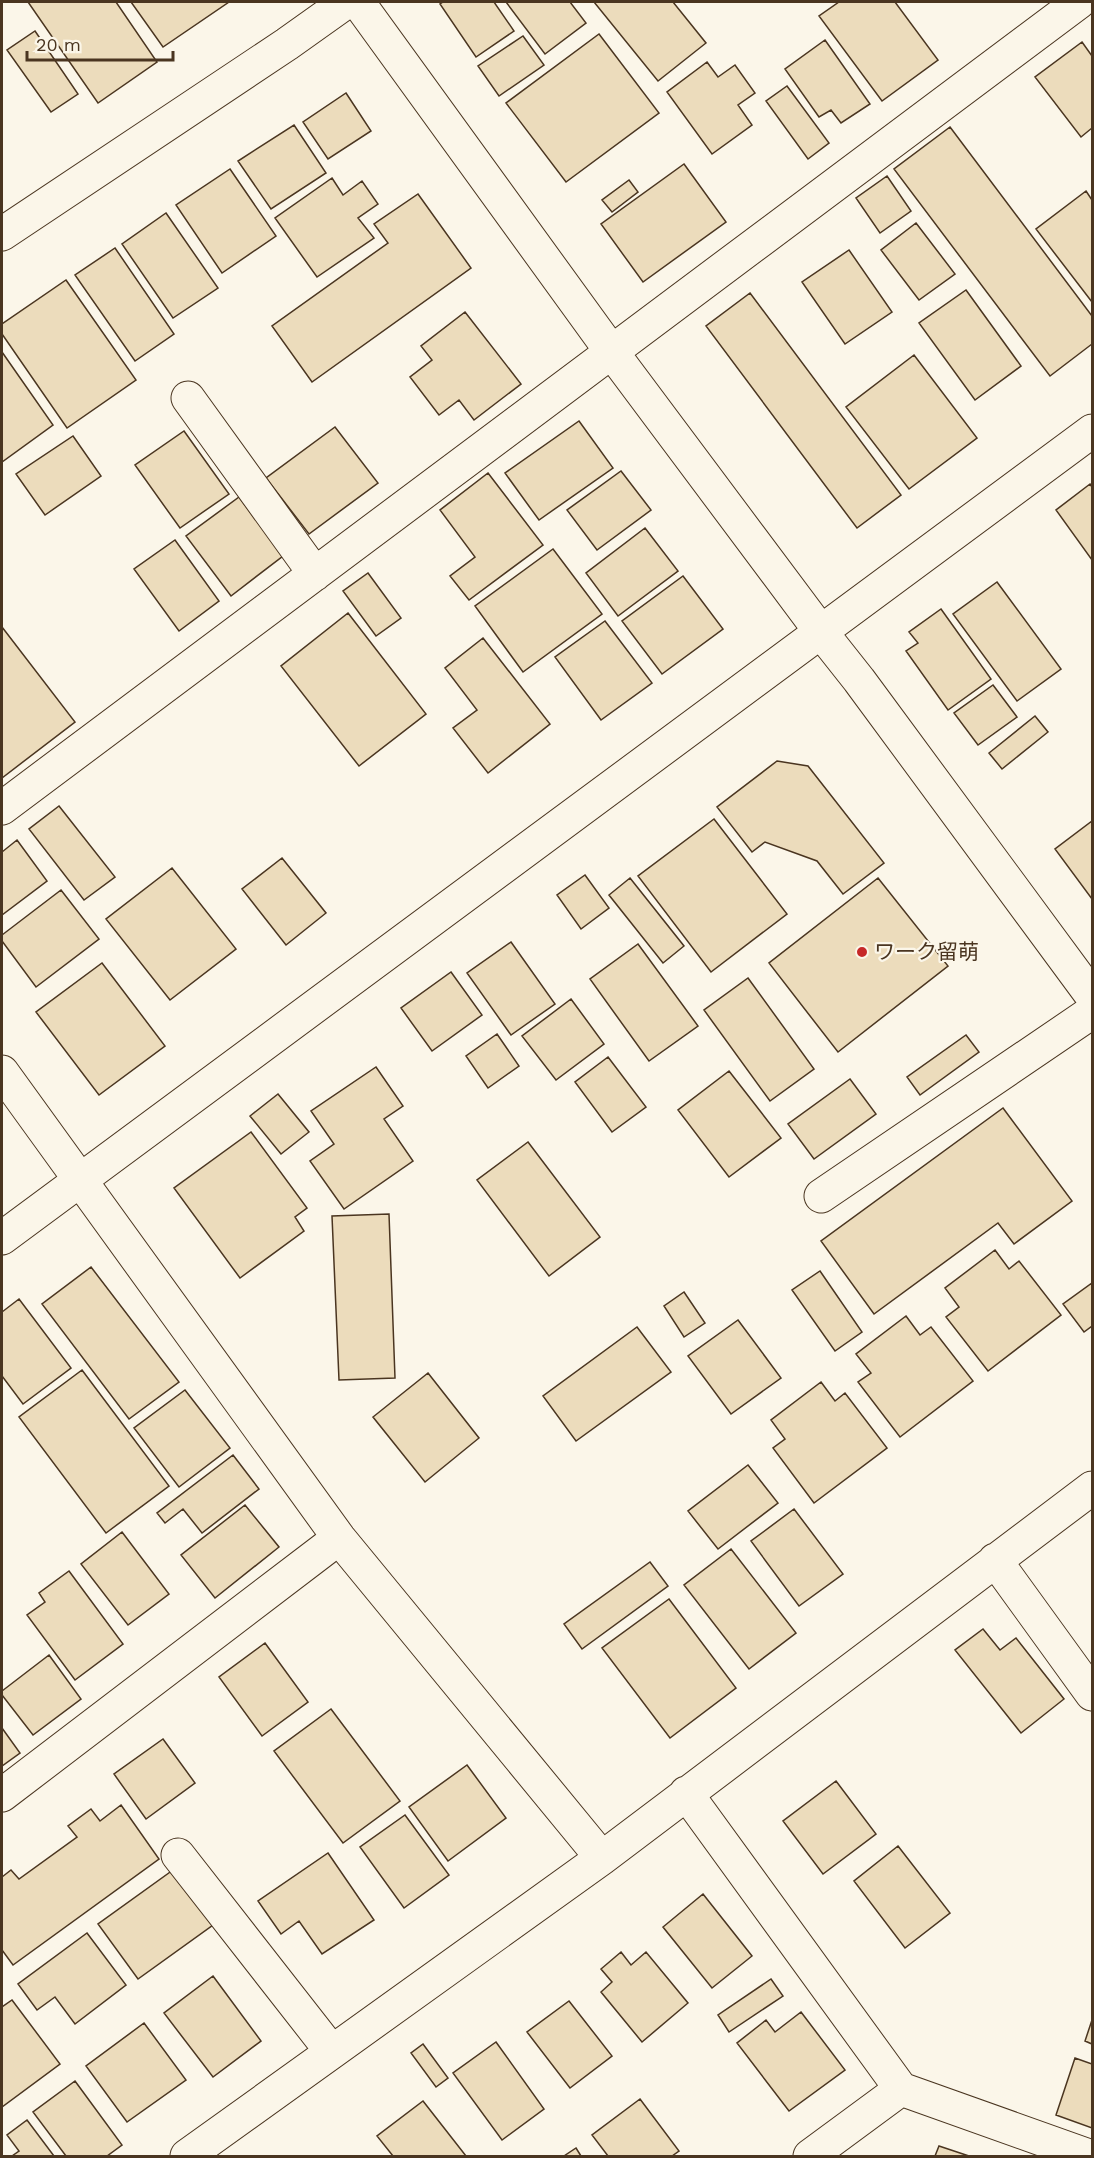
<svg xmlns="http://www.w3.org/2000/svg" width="1094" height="2158" viewBox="0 0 1094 2158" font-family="'Work Sans','Noto Sans JP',sans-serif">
	<rect width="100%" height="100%" fill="#fbf6e9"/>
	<!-- building -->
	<path fill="#ecdcbc" stroke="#4a3520" stroke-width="1.5" d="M 28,2 L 116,2 L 157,62 L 98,103 Z
		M 131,2 L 229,2 L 163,47 Z
		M 443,2 L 494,2 L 514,31 L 476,57 L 440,4 Z
		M 506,2 L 570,2 L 586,23 L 545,54 Z
		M 594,2 L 673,2 L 706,43 L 658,81 Z
		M 839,2 L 895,2 L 938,60 L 882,101 L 819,16 Z
		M 35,31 L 78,94 L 51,112 L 7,50 Z
		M 599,34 L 659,113 L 566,182 L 506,103 Z
		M 523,36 L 544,65 L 499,96 L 478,66 Z
		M 825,40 L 870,104 L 841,123 L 831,110 L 819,117 L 785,69 Z
		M 1082,42 L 1092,56 L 1092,128 L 1081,137 L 1035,77 Z
		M 707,62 L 718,77 L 735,65 L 755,93 L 738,105 L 752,125 L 712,154 L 667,92 Z
		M 787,86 L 829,143 L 808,159 L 766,101 Z
		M 346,93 L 371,131 L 328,159 L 303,122 Z
		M 294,125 L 326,173 L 271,209 L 238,161 Z
		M 950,127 L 1092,316 L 1092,344 L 1050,376 L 894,169 Z
		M 684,164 L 726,222 L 643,282 L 601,224 Z
		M 230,169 L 276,236 L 222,273 L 176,205 Z
		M 887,176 L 911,211 L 880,233 L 856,198 Z
		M 332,178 L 343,195 L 362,181 L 378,204 L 358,218 L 374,238 L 317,277 L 275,218 Z
		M 629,180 L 638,192 L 612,212 L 602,200 Z
		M 1086,191 L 1092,200 L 1092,302 L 1036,229 Z
		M 418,194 L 471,268 L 312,382 L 272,326 L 388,243 L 374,224 Z
		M 166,213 L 218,288 L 173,318 L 122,244 Z
		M 916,223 L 955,274 L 919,300 L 881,250 Z
		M 115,248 L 174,334 L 135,361 L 75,275 Z
		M 849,250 L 892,312 L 845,344 L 802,282 Z
		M 66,280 L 136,380 L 67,428 L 2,334 L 2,324 Z
		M 966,290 L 1021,366 L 975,400 L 919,323 Z
		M 750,293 L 901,495 L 857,528 L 706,326 Z
		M 465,312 L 521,384 L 474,420 L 459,400 L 439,415 L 410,377 L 432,360 L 421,346 Z
		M 2,352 L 53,425 L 2,462 Z
		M 914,355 L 977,438 L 909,489 L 846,407 Z
		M 579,421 L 613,468 L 539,520 L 505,473 Z
		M 335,427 L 378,483 L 309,534 L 266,478 Z
		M 184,431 L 229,494 L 180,528 L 135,465 Z
		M 73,436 L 101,476 L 45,515 L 16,474 Z
		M 621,471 L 651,510 L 597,550 L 567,510 Z
		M 488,473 L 543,545 L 469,600 L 450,576 L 475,557 L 440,510 Z
		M 1090,484 L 1092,487 L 1092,560 L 1056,510 Z
		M 239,497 L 283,556 L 231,596 L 186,536 Z
		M 645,528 L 678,571 L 618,616 L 586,573 Z
		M 175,540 L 219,601 L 179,631 L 134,569 Z
		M 553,549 L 602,614 L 523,672 L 475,606 Z
		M 368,573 L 401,618 L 376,636 L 343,591 Z
		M 683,576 L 723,629 L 662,674 L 622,621 Z
		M 997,582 L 1061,669 L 1017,701 L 953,614 Z
		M 941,609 L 991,679 L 948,710 L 906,651 L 918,643 L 909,632 Z
		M 348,613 L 426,714 L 359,766 L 281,666 Z
		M 605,621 L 652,683 L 601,720 L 555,657 Z
		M 2,627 L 75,722 L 2,778 Z
		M 483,638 L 550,724 L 488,773 L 453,728 L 477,710 L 445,668 Z
		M 993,685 L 1017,717 L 978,745 L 954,713 Z
		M 1035,716 L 1048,732 L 1002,769 L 989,753 Z
		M 777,761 L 808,766 L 884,863 L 843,894 L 817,861 L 765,842 L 752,852 L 717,807 Z
		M 59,806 L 115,877 L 84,900 L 29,829 Z
		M 714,819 L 787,914 L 711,972 L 638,876 Z
		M 1092,821 L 1092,899 L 1055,849 Z
		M 17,840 L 47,881 L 2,915 L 2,852 Z
		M 282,858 L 326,913 L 286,945 L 242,889 Z
		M 172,868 L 236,949 L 170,1000 L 106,919 Z
		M 585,875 L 609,908 L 581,929 L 557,895 Z
		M 630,878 L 684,946 L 663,963 L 609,895 Z
		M 878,878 L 948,966 L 838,1052 L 769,963 Z
		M 61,890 L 99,939 L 36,987 L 2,941 L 2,935 Z
		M 511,942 L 555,1004 L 511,1035 L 467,973 Z
		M 638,944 L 698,1026 L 649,1061 L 590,979 Z
		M 102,963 L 165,1046 L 99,1095 L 36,1012 Z
		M 451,972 L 482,1015 L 432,1051 L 401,1008 Z
		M 748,978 L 814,1069 L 770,1101 L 704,1010 Z
		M 571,999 L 604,1044 L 556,1080 L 522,1036 Z
		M 497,1034 L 519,1066 L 488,1088 L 466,1056 Z
		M 966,1035 L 979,1052 L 920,1095 L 907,1077 Z
		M 608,1057 L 646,1107 L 612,1132 L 575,1082 Z
		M 376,1067 L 403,1106 L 384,1119 L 413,1161 L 344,1209 L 310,1161 L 334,1144 L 311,1111 Z
		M 729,1071 L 781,1138 L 729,1177 L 678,1110 Z
		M 850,1079 L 876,1114 L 814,1159 L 788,1124 Z
		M 278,1094 L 309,1132 L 281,1154 L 250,1116 Z
		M 1003,1108 L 1072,1201 L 1014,1244 L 998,1223 L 874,1314 L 821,1241 Z
		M 251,1132 L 307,1208 L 295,1217 L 304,1231 L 240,1278 L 174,1188 Z
		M 528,1142 L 600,1237 L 549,1276 L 477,1180 Z
		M 389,1214 L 395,1378 L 339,1380 L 332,1216 Z
		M 995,1250 L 1009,1269 L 1019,1261 L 1061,1315 L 988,1371 L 946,1317 L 959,1307 L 945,1288 Z
		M 91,1267 L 179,1382 L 129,1419 L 42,1304 Z
		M 820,1271 L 862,1332 L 835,1351 L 792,1290 Z
		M 1092,1283 L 1092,1326 L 1084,1332 L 1063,1304 Z
		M 684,1292 L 705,1323 L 684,1337 L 664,1306 Z
		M 19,1299 L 71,1368 L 23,1404 L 2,1376 L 2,1312 Z
		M 906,1316 L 920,1335 L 931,1327 L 973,1381 L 900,1437 L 858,1382 L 871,1373 L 856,1354 Z
		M 738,1320 L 781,1378 L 731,1414 L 688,1356 Z
		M 637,1327 L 671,1372 L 576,1441 L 543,1396 Z
		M 82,1370 L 169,1486 L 106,1533 L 19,1417 Z
		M 428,1373 L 479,1438 L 425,1482 L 373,1417 Z
		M 821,1382 L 835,1401 L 845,1393 L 887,1448 L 814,1503 L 773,1448 L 785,1439 L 771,1420 Z
		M 185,1390 L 230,1448 L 179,1487 L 134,1428 Z
		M 233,1455 L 259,1489 L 202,1533 L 183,1509 L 165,1523 L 157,1513 Z
		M 748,1465 L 778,1503 L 718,1549 L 688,1511 Z
		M 245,1505 L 279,1547 L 215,1598 L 181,1555 Z
		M 794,1509 L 843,1574 L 799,1606 L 751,1541 Z
		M 122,1532 L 169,1594 L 128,1625 L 81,1564 Z
		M 731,1549 L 796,1633 L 749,1669 L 684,1585 Z
		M 650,1562 L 668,1586 L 582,1649 L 564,1624 Z
		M 69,1571 L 123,1644 L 75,1680 L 27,1615 L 45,1602 L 39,1593 Z
		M 669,1599 L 736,1688 L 670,1738 L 602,1648 Z
		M 983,1629 L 1000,1650 L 1016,1638 L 1064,1699 L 1021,1733 L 955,1650 Z
		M 265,1643 L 308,1702 L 262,1736 L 219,1677 Z
		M 49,1655 L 81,1699 L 33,1735 L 2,1695 L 2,1691 Z
		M 331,1709 L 400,1801 L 343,1843 L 274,1751 Z
		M 2,1728 L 20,1753 L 2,1766 Z
		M 163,1739 L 195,1783 L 146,1819 L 114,1774 Z
		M 467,1765 L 506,1818 L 448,1861 L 409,1807 Z
		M 836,1781 L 876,1834 L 823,1874 L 783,1821 Z
		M 121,1805 L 159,1859 L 13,1965 L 2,1950 L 2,1877 L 11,1870 L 19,1879 L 77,1837 L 68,1826 L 91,1809 L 100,1821 Z
		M 405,1815 L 449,1875 L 404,1908 L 360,1847 Z
		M 898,1846 L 950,1913 L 905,1948 L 854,1881 Z
		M 328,1853 L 374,1920 L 322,1954 L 299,1921 L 281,1934 L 258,1901 Z
		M 173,1870 L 213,1925 L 138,1979 L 98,1924 Z
		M 703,1894 L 752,1956 L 712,1988 L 663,1927 Z
		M 87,1933 L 126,1985 L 75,2024 L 55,1997 L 37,2010 L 18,1984 Z
		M 621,1952 L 631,1965 L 646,1952 L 688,2003 L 642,2042 L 601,1992 L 612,1982 L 601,1969 Z
		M 213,1976 L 261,2041 L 213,2077 L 164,2013 Z
		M 771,1979 L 783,1996 L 729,2032 L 718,2015 Z
		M 12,2000 L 60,2064 L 2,2107 L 2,2007 Z
		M 569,2001 L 612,2056 L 570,2088 L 527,2032 Z
		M 801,2012 L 845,2070 L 789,2111 L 737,2043 L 766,2020 L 775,2032 Z
		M 1092,2020 L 1092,2044 L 1085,2041 Z
		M 144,2023 L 186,2080 L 127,2122 L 86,2066 Z
		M 496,2042 L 544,2109 L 502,2140 L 453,2073 Z
		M 423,2044 L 448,2078 L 436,2087 L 411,2053 Z
		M 1075,2058 L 1092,2064 L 1092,2128 L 1056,2115 Z
		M 75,2081 L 122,2145 L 107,2156 L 66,2156 L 33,2112 Z
		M 640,2099 L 679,2151 L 672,2156 L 608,2156 L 592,2135 Z
		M 423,2101 L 466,2156 L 393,2156 L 377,2136 Z
		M 27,2120 L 54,2156 L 12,2156 L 19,2151 L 7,2135 Z
		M 939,2146 L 969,2156 L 935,2156 Z
		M 576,2148 L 581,2156 L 564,2156 Z"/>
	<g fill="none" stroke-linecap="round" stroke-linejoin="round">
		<!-- minor casing -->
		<g stroke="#4a3520" stroke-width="35">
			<path id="minor" d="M 358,2 L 611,351 L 821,632 L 859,680 L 1092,996
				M 2,234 L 287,44 L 346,2
				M 188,398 L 315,574
				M 2,808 L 1079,2
				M 2,1072 L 339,1538 L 602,1858
				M 821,1196 L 1092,1012
				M 2,1238 L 1092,431
				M 995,1560 L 1092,1694
				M 686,1793 L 901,2089 L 1089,2156
				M 2,1795 L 339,1538
				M 178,1855 L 332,2052
				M 187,2156 L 602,1858 L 1092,1488
				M 810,2156 L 901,2089"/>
		</g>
		<!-- minor -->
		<use href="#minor" stroke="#fbf6e9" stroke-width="33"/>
	</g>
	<!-- markers -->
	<circle fill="#c62828" stroke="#fbf6e9" stroke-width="2" cx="862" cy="952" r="6"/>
	<g text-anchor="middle" stroke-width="4.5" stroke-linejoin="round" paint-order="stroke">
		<!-- poi labels -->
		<g font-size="21" fill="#4a3520" stroke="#fbf6e9" text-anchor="start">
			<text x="874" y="959">ワーク留萌</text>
		</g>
	</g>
	<!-- border -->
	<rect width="1094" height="2158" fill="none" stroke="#4a3520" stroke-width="6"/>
	<!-- scale -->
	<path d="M27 51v9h146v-9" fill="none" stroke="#4a3520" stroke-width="3"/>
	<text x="36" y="51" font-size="18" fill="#4a3520" stroke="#fbf6e9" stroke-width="4.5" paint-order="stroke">20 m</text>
</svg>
